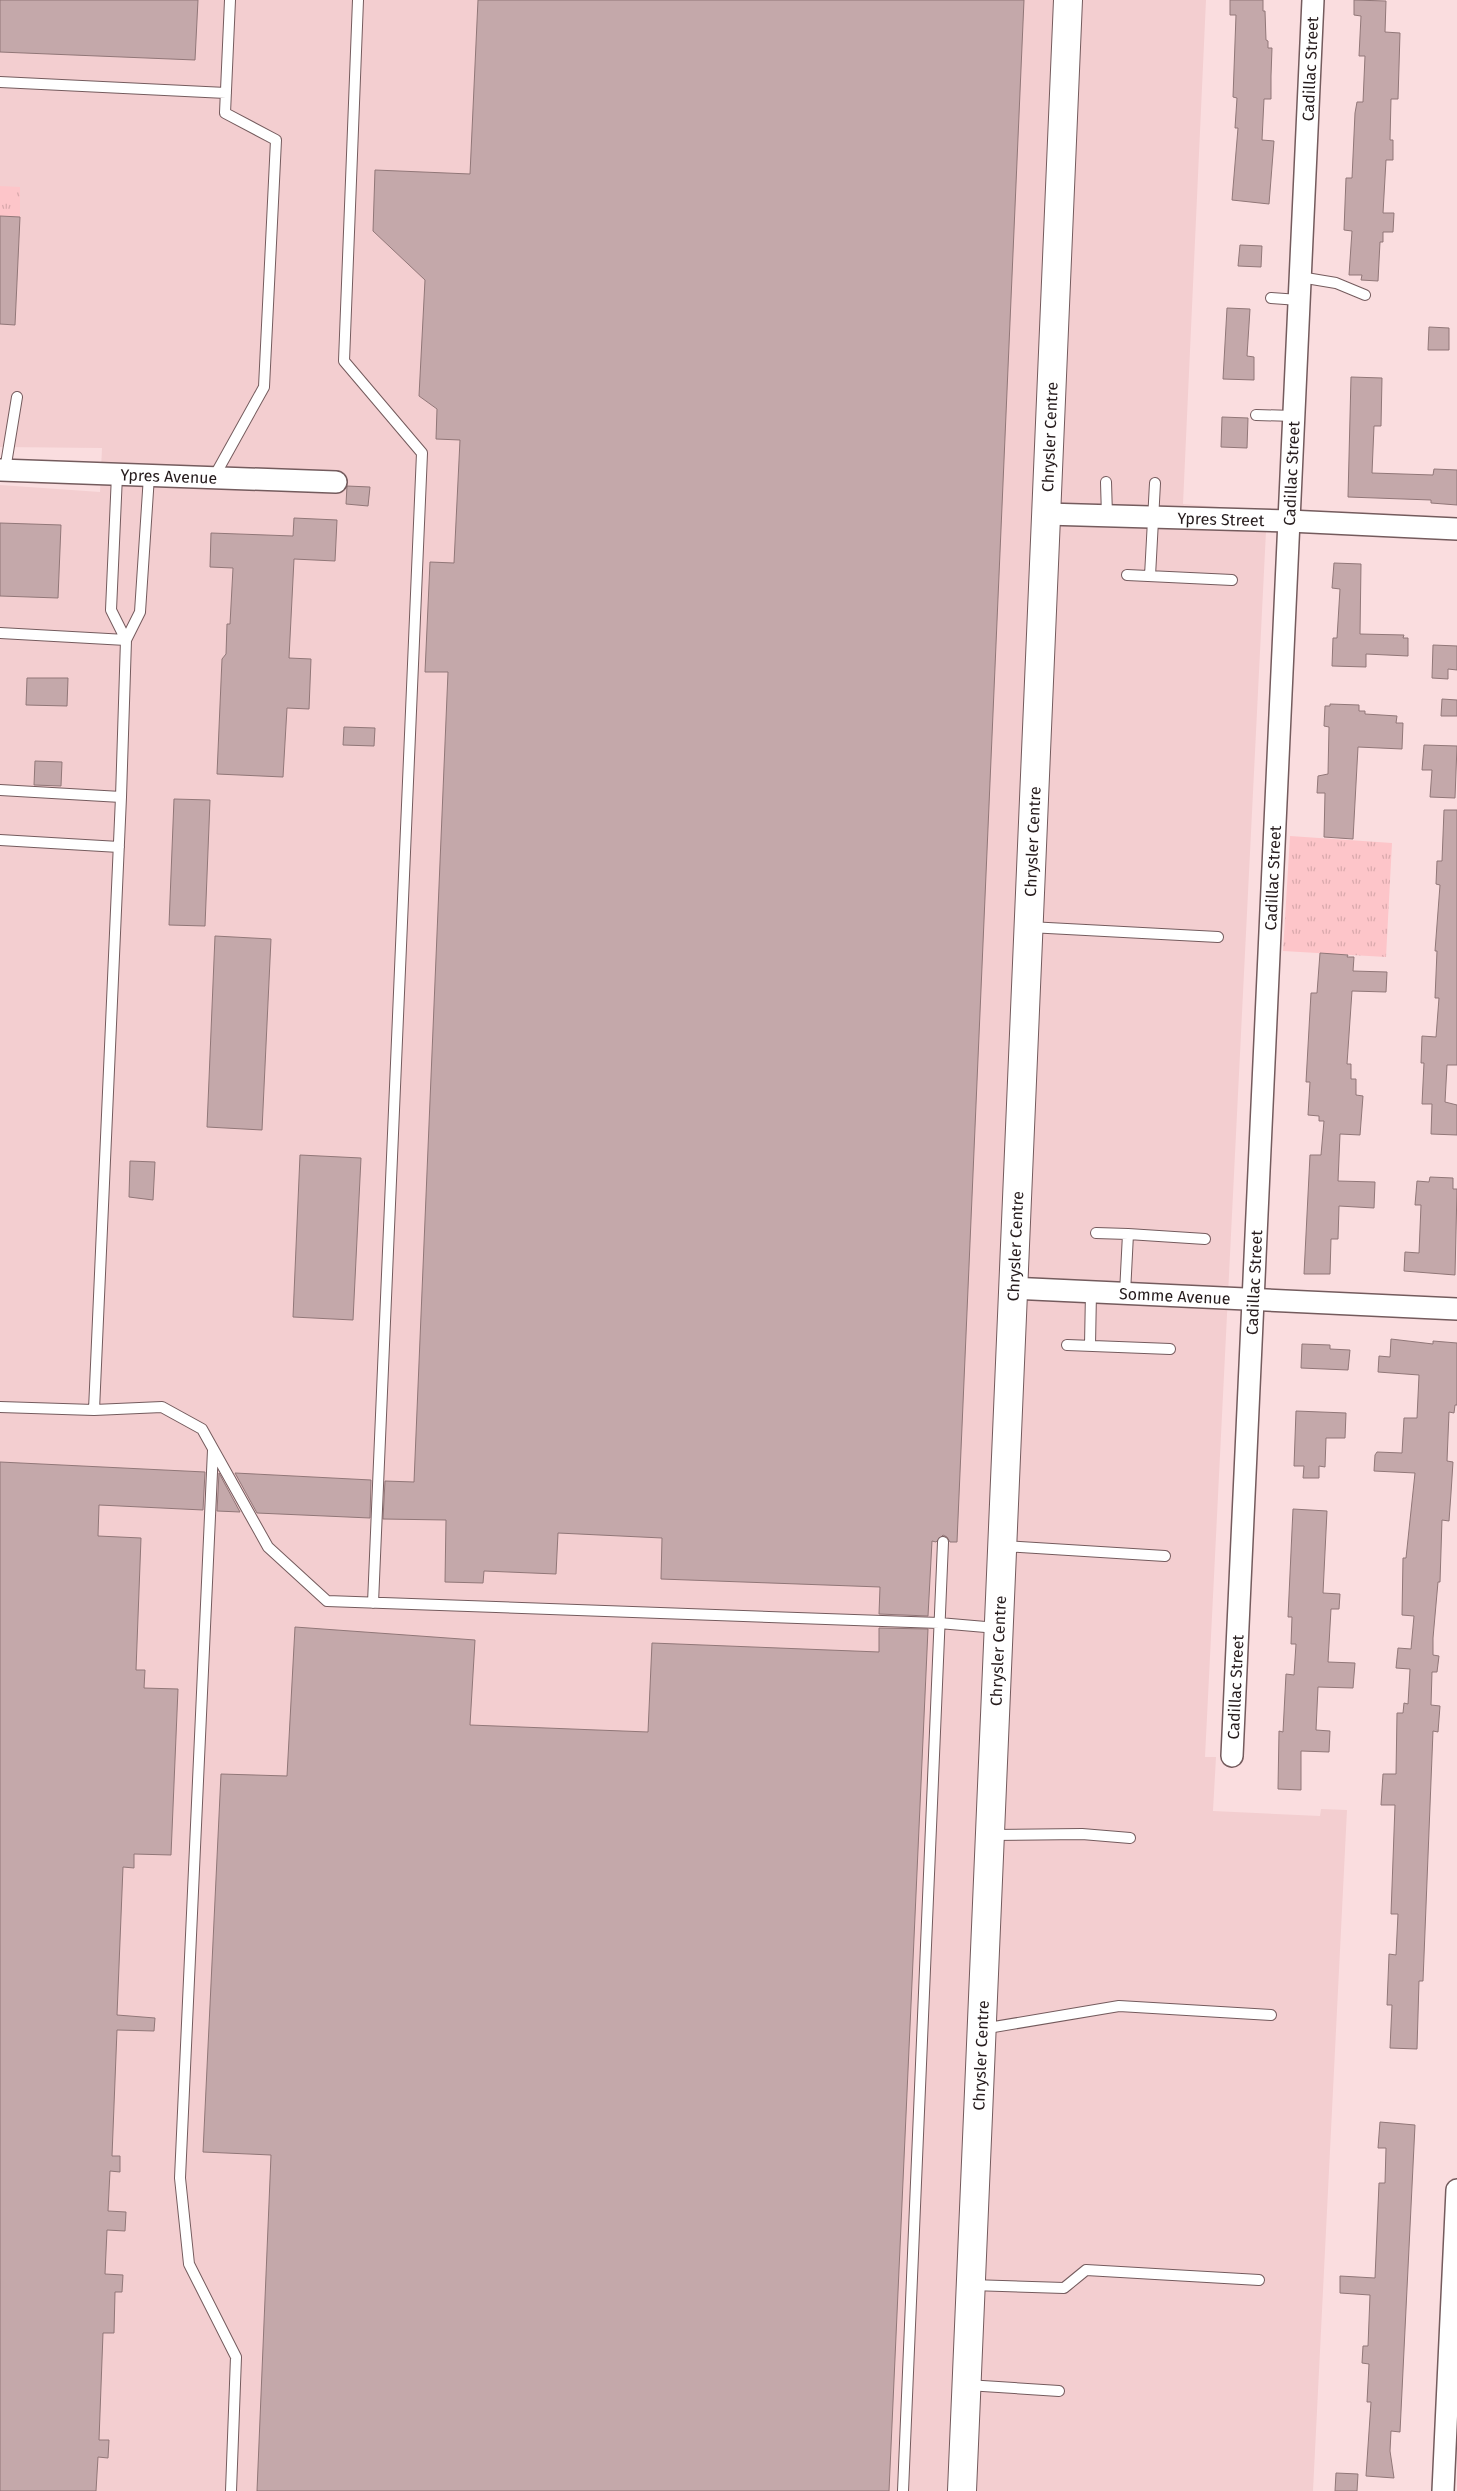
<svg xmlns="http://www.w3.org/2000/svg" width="1457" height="2491" viewBox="0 0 1457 2491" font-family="'Fira Sans',sans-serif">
	<defs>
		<pattern id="grass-tufts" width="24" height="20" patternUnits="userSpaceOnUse" patternTransform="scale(1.25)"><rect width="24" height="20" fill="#fdc5c9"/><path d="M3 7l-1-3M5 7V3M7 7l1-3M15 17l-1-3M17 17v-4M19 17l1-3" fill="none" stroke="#d9a9ac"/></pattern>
	</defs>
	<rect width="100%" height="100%" fill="#fadddf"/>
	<!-- built -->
	<path fill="#f3ced0" d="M 0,0 L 1206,0 L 1183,504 L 1267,511 L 1205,1757 L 1216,1757 L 1213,1811 L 1320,1816 L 1321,1809 L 1347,1810 L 1313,2491 L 0,2491 L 0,485 L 100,492 L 102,448 L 0,447 Z"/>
	<!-- grass -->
	<path fill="url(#grass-tufts)" d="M 0,186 L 20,187 L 20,217 L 0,216 Z
		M 1290,836 L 1392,843 L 1386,957 L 1283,951 Z"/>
	<!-- building -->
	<path fill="#c4a8aa" stroke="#917778" d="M 0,0 L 198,0 L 195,60 L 0,52 Z
		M 478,0 L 1024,0 L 957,1542 L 950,1542 L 947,1537 L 943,1535 L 936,1542 L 932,1541 L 928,1616 L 879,1614 L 880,1587 L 661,1579 L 662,1538 L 558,1533 L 556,1574 L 484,1571 L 483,1583 L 445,1582 L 446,1520 L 383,1519 L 385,1481 L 414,1482 L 448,672 L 425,672 L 430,562 L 454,563 L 460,440 L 436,439 L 437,409 L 419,396 L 425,280 L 373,231 L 375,170 L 470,174 Z
		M 1230,0 L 1263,0 L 1263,11 L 1265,11 L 1266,40 L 1268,41 L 1268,48 L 1272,48 L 1271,76 L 1271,99 L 1264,99 L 1262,140 L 1274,141 L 1269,204 L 1232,200 L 1238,128 L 1235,128 L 1237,98 L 1233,97 L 1236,15 L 1230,15 Z
		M 1354,0 L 1386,1 L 1385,32 L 1400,33 L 1398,99 L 1391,99 L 1390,140 L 1393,140 L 1393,160 L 1386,160 L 1383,213 L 1394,213 L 1393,232 L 1383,232 L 1383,242 L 1380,242 L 1378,281 L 1361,280 L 1362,275 L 1349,275 L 1352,231 L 1344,230 L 1346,178 L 1352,178 L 1355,113 L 1357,102 L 1363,102 L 1365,56 L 1359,56 L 1361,16 L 1354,15 Z
		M 0,216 L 20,217 L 15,325 L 0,324 Z
		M 1240,245 L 1262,246 L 1261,267 L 1238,266 Z
		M 1227,308 L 1250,309 L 1247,356 L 1254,357 L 1254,380 L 1223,379 Z
		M 1429,327 L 1449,328 L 1449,350 L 1428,350 Z
		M 1351,377 L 1382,378 L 1381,426 L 1374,426 L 1372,473 L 1433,475 L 1434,469 L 1457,470 L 1457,505 L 1431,503 L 1431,500 L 1348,497 Z
		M 1222,417 L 1248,418 L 1247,448 L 1221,447 Z
		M 347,486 L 370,487 L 368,506 L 346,504 Z
		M 294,518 L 337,520 L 335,561 L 294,559 L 289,658 L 311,659 L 309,709 L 287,708 L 283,777 L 217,774 L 222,659 L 226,654 L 227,624 L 230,624 L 233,568 L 210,567 L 211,533 L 293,536 Z
		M 0,523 L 61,525 L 58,598 L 0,596 Z
		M 1334,563 L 1361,564 L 1360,634 L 1404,635 L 1403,638 L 1408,638 L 1408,656 L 1366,654 L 1366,667 L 1332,666 L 1333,638 L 1337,638 L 1340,589 L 1332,588 Z
		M 1433,645 L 1457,646 L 1457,670 L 1448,669 L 1448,679 L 1432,678 Z
		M 27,678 L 68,678 L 67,706 L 26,705 Z
		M 1442,699 L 1457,700 L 1457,716 L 1441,716 Z
		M 1330,704 L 1359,705 L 1359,711 L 1365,711 L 1365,714 L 1397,716 L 1396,723 L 1403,723 L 1402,749 L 1358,747 L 1353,839 L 1324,837 L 1325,793 L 1317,793 L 1318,776 L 1328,774 L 1329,727 L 1324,726 L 1325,706 L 1330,706 Z
		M 344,727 L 375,728 L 374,746 L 343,745 Z
		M 1424,745 L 1457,746 L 1455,798 L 1430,797 L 1432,770 L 1422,770 Z
		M 35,761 L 62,762 L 61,786 L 34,785 Z
		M 174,799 L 210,800 L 205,926 L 169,925 Z
		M 1444,810 L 1457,810 L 1457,1065 L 1447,1065 L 1445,1102 L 1457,1105 L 1457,1135 L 1431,1134 L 1432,1104 L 1422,1104 L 1424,1063 L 1421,1063 L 1422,1036 L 1436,1037 L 1439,998 L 1435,998 L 1437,951 L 1435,951 L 1440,885 L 1436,884 L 1437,861 L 1442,861 Z
		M 215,936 L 271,939 L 262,1130 L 207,1127 Z
		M 1320,953 L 1348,955 L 1347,957 L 1354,957 L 1353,971 L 1387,972 L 1386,992 L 1352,991 L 1347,1064 L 1351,1064 L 1351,1079 L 1356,1079 L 1356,1095 L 1363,1096 L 1360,1135 L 1340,1134 L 1338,1181 L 1375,1182 L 1374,1208 L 1339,1206 L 1338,1239 L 1331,1239 L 1330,1274 L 1304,1274 L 1310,1155 L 1321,1155 L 1324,1121 L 1319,1121 L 1319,1116 L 1308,1115 L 1310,1082 L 1306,1082 L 1311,993 L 1317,993 Z
		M 300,1155 L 361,1158 L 353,1320 L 293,1317 Z
		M 130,1161 L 155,1162 L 153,1200 L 129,1197 Z
		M 1430,1177 L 1453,1178 L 1453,1189 L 1457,1189 L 1455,1275 L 1404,1271 L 1405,1252 L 1419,1253 L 1421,1205 L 1415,1205 L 1417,1181 L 1429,1182 Z
		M 1391,1339 L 1433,1344 L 1433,1341 L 1457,1343 L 1457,1405 L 1455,1405 L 1454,1413 L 1449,1412 L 1447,1461 L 1453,1462 L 1451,1493 L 1449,1521 L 1442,1520 L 1440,1582 L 1438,1582 L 1433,1638 L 1433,1655 L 1439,1656 L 1437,1672 L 1432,1672 L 1431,1705 L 1440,1706 L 1438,1732 L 1433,1731 L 1423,1981 L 1419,1981 L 1417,2049 L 1390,2048 L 1392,2005 L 1387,2005 L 1389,1954 L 1396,1955 L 1398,1914 L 1391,1914 L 1395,1805 L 1381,1805 L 1383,1774 L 1396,1774 L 1397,1713 L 1403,1713 L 1404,1703 L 1408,1704 L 1410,1669 L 1396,1668 L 1398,1648 L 1411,1649 L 1414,1616 L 1402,1615 L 1403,1558 L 1406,1558 L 1415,1473 L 1374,1471 L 1375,1455 L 1377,1452 L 1402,1453 L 1404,1418 L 1417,1418 L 1419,1375 L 1378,1372 L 1379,1356 L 1390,1357 Z
		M 1302,1344 L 1330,1345 L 1330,1349 L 1350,1350 L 1348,1370 L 1301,1368 Z
		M 1296,1411 L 1346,1413 L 1345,1438 L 1326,1438 L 1325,1467 L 1319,1466 L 1319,1478 L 1303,1478 L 1304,1466 L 1294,1466 Z
		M 0,1462 L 205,1472 L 203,1510 L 99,1505 L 98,1536 L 141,1538 L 136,1670 L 145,1670 L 144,1688 L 178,1689 L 171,1855 L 134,1854 L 134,1868 L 123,1867 L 117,2015 L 155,2018 L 154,2031 L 117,2030 L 112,2156 L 120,2156 L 120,2172 L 110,2171 L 108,2211 L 126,2212 L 125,2231 L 107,2230 L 105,2274 L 123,2275 L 122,2292 L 115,2292 L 114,2333 L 103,2333 L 99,2440 L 109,2440 L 108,2458 L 98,2457 L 96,2491 L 0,2491 Z
		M 219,1473 L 240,1512 L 217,1511 Z
		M 235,1473 L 371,1480 L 370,1518 L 257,1513 Z
		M 1293,1509 L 1327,1511 L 1323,1593 L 1340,1594 L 1339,1609 L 1331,1609 L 1328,1662 L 1355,1663 L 1353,1688 L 1318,1687 L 1316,1730 L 1330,1731 L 1329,1752 L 1301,1751 L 1301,1790 L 1278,1789 L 1279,1731 L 1283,1732 L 1286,1674 L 1294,1675 L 1296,1644 L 1291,1644 L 1292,1617 L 1288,1617 Z
		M 295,1627 L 475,1640 L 470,1725 L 648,1732 L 652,1643 L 879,1652 L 879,1628 L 928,1629 L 889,2491 L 257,2491 L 271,2155 L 203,2152 L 221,1774 L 287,1776 Z
		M 1380,2122 L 1415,2125 L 1400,2432 L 1391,2431 L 1390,2451 L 1394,2478 L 1366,2476 L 1371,2402 L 1367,2402 L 1369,2364 L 1362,2363 L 1363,2346 L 1368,2346 L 1370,2295 L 1340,2293 L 1340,2276 L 1375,2278 L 1379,2183 L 1385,2183 L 1386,2148 L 1378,2148 Z
		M 1336,2473 L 1358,2474 L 1357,2491 L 1335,2491 Z"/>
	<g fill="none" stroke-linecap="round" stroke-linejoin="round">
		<!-- lane casing -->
		<g stroke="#745b5d" stroke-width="12">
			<path id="lane" d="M 358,0 L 344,361 L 422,453 L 373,1603
				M 0,82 L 226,93
				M 1300,277 L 1336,283 L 1365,295
				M 1271,298 L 1299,300
				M 1256,415 L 1294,416
				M 5,470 L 17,397
				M 117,475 L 111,610 L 126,640
				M 214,477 L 264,387 L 276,140 L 225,113 L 230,0
				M 1106,482 L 1107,516
				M 1127,575 L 1232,580
				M 1150,576 L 1155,483
				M 0,633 L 126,640
				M 0,790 L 121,797 L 126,640 L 140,612 L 149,476
				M 121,797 L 94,1410 L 162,1407 L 202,1429 L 268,1547 L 327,1601 L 939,1623 L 997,1628
				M 0,840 L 119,847
				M 1029,927 L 1218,937
				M 1096,1233 L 1128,1234 L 1125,1293
				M 1128,1234 L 1205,1239
				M 1067,1345 L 1170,1349
				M 1090,1345 L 1091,1292
				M 0,1407 L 94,1410
				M 213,1450 L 180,2178 L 189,2264 L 236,2357 L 231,2491
				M 1003,1546 L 1165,1556
				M 990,1835 L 1082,1834 L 1130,1838
				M 982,2029 L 1119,2006 L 1271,2015
				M 971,2285 L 1064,2288 L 1086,2270 L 1259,2280
				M 967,2385 L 1059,2391
				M 903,2491 L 943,1542"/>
		</g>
		<!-- street casing -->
		<g stroke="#745b5d" stroke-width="24">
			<g id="street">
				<path id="s1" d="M 0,470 L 336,482"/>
				<path id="s2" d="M 1046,514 L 1289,521 L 1457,529"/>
				<path id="s3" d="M 1013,1288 L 1457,1309"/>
				<path id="s4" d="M 1232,1756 L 1313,0"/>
				<path d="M 1443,2491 L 1457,2190"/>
			</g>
		</g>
		<!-- secondary casing -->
		<g stroke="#745b5d" stroke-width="30">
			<g id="secondary">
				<path id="s5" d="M 962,2491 L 1068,0"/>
			</g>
		</g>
		<!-- lane -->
		<use href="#lane" stroke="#fff" stroke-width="10"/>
		<!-- street -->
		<use href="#street" stroke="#fff" stroke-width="21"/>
		<!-- secondary -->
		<use href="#secondary" stroke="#fff" stroke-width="28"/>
	</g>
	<g text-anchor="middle" stroke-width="4" stroke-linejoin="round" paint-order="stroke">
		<!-- street labels -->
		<g font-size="16" fill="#251b1c" stroke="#fbeff0">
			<text dy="6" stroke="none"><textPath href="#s4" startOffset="1689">Cadillac Street</textPath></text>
			<text dy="6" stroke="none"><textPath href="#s5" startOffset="2056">Chrysler Centre</textPath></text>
			<text dy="6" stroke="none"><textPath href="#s4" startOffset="1284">Cadillac Street</textPath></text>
			<text dy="6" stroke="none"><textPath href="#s1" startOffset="169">Ypres Avenue</textPath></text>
			<text dy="6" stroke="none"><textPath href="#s2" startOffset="175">Ypres Street</textPath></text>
			<text dy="6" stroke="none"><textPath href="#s5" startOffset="1651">Chrysler Centre</textPath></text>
			<text dy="6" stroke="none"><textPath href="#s4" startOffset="879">Cadillac Street</textPath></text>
			<text dy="6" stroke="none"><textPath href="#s5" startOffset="1246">Chrysler Centre</textPath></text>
			<text dy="6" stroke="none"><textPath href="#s4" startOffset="474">Cadillac Street</textPath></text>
			<text dy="6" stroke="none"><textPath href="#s3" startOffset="162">Somme Avenue</textPath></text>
			<text dy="6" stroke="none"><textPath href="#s5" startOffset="841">Chrysler Centre</textPath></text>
			<text dy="6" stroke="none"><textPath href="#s4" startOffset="69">Cadillac Street</textPath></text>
			<text dy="6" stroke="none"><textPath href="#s5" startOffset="436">Chrysler Centre</textPath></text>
		</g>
	</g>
</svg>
